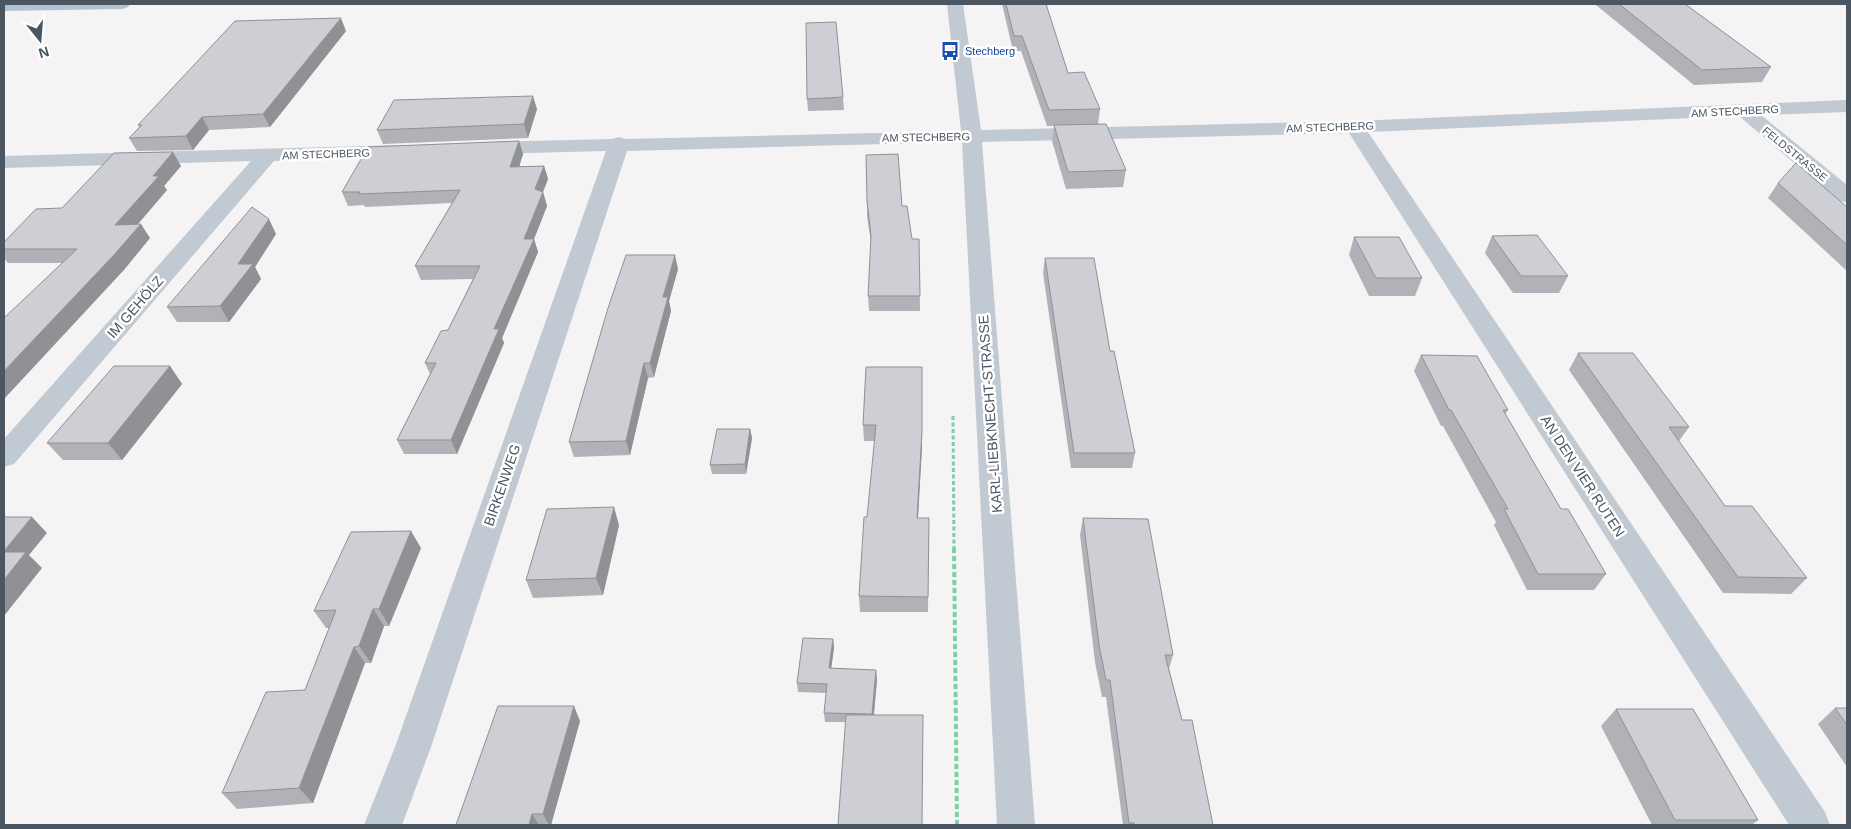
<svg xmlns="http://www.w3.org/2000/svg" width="1851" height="829" viewBox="0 0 1851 829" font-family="Helvetica,sans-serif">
	<rect width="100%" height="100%" fill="#f5f3f3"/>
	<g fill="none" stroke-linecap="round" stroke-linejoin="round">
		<!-- path-far1 -->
		<path stroke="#7ad0a6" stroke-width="3" stroke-dasharray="4 2.5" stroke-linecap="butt" d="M 953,416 L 954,549"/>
		<!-- path -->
		<path stroke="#7ad0a6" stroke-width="4" stroke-dasharray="5 3" stroke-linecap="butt" d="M 954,548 L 957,825"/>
		<!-- minor -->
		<path fill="#c1cad2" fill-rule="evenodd" d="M 947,4 L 963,4 L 981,130 L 1355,121 L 1847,100 L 1847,112 L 1761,115 L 1847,185 L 1847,202 L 1839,201 L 1739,116 L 1368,132 L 1825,812 L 1830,825 L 1789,825 L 1349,133 L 982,142 L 1035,825 L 997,825 L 962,142 L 627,151 L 431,747 L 402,825 L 364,825 L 395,747 L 606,151 L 484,154 L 477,152 L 474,148 L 477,144 L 484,142 L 612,139 L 619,137 L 625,139 L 961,131 Z
			M 402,145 L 409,147 L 412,151 L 409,155 L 274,161 L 14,464 L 4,467 L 4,439 L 251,161 L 4,168 L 4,156 Z"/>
		<!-- major -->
		<path fill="#b3c2d1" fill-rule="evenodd" d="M 4,4 L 130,4 L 128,7 L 122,9 L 4,11 Z"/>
	</g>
	<!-- wall -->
	<path fill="#b0b2b7" d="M 1002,4 L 1046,4 L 1068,73 L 1100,109 L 1098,124 L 1126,170 L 1123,187 L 1066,189 L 1052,141 L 1054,126 L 1047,126 L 1021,51 L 1013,51 Z
		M 1597,4 L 1685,4 L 1771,67 L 1762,82 L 1694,85 L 1596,5 Z
		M 346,31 L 270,127 L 209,130 L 193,150 L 137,151 L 129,138 L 139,127 L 138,125 Z
		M 843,97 L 844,110 L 808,111 L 807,99 Z
		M 537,109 L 528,138 L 383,144 L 377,130 Z
		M 519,141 L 523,154 L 519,167 L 544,166 L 548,179 L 543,192 L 547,206 L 534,239 L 538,252 L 502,338 L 504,343 L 457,454 L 404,454 L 397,440 L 430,374 L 425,363 L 448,330 L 473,279 L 421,280 L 415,266 L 452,203 L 365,207 L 364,205 L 348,206 L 342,192 Z
		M 181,166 L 164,186 L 167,190 L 138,224 L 150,238 L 123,271 L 62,263 L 8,263 L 4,258 L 4,242 L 62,208 Z
		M 1778,183 L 1847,207 L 1847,271 L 1768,198 Z
		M 867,201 L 902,206 L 912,239 L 919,239 L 920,311 L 869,311 L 868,296 L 871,243 L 867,216 Z
		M 276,234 L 255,267 L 261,279 L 229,322 L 177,322 L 167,307 Z
		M 1492,236 L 1568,276 L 1559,293 L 1513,293 L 1485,253 Z
		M 1354,237 L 1422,278 L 1415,296 L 1369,296 L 1349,255 Z
		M 1045,258 L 1110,351 L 1135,453 L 1132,468 L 1071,468 L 1043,273 Z
		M 678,269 L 669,301 L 671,311 L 654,377 L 648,378 L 630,455 L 574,457 L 569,442 Z
		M 1578,353 L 1689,427 L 1679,441 L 1725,506 L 1807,578 L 1791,594 L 1723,593 L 1569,370 Z
		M 1421,355 L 1508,410 L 1505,414 L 1561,509 L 1606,574 L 1594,590 L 1527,590 L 1494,525 L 1496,522 L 1443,426 L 1441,426 L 1414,371 Z
		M 170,366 L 182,384 L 122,460 L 63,460 L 47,443 Z
		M 866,367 L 922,447 L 918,518 L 929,518 L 928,612 L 860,612 L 859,596 L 875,441 L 864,441 L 863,425 Z
		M 750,429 L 752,438 L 746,474 L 712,474 L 710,465 Z
		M 1083,518 L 1173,655 L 1169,669 L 1182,720 L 1213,825 L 1123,825 L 1106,697 L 1102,697 L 1095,662 L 1080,535 Z
		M 619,525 L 603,595 L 533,598 L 526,580 Z
		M 421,548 L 389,626 L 384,626 L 371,663 L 365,663 L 313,803 L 237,809 L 222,793 L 305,690 L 329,628 L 326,628 L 314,611 Z
		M 833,639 L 834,648 L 831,668 L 877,679 L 874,715 L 845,722 L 825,722 L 824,713 L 826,693 L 798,692 L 797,683 Z
		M 1835,708 L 1847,708 L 1847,767 L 1818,724 Z
		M 1616,709 L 1758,820 L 1752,825 L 1652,825 L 1601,726 Z
		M 580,721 L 551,825 L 456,825 Z"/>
	<!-- shaded-wall -->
	<path fill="#909195" d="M 341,18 L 346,31 L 270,127 L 263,114 Z
		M 533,96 L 537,109 L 528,138 L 524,124 Z
		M 202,117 L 209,130 L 193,150 L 186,136 Z
		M 519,141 L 523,154 L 515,180 L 510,167 Z
		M 173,152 L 181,166 L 164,186 L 167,190 L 125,239 L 115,225 L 153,176 Z
		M 544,166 L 548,179 L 539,202 L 535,189 Z
		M 543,192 L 547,206 L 534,239 L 538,252 L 502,338 L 504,343 L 457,454 L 451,440 L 524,239 Z
		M 269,219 L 276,234 L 255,267 L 261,279 L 229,322 L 220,306 L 238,264 Z
		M 141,224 L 150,238 L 123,271 L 4,399 L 4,371 Z
		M 675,255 L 678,269 L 669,301 L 671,311 L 654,377 L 650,363 L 663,297 Z
		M 644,363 L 648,378 L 630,455 L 626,441 Z
		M 170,366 L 182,384 L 122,460 L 108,443 Z
		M 922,367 L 922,447 L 917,534 L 917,518 Z
		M 750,429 L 752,438 L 746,474 L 745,464 Z
		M 614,507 L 619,525 L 603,595 L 596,578 Z
		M 32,517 L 47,533 L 29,555 L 42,568 L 4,616 L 4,551 Z
		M 411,531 L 421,548 L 389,626 L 379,609 Z
		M 373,609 L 384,626 L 371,663 L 359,646 Z
		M 833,639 L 834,648 L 830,677 L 829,668 Z
		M 354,647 L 365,663 L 313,803 L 299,788 Z
		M 876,670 L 877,679 L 873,723 L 872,714 Z
		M 574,706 L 580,721 L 551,825 L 549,825 L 543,814 Z
		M 532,814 L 539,825 L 529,825 Z"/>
	<!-- building -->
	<path fill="#cdcfd5" stroke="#909195" d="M 1006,4 L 1046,4 L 1068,73 L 1084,72 L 1100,109 L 1049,110 L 1022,36 L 1014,36 Z
		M 1619,4 L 1685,4 L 1771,67 L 1702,70 Z
		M 341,18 L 263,114 L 202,117 L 186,136 L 129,138 L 142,125 L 138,125 L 235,21 Z
		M 836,22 L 843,97 L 807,99 L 806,23 Z
		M 533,96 L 524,124 L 377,130 L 394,100 Z
		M 1106,124 L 1126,170 L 1068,172 L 1054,125 Z
		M 519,141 L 510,167 L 544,166 L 535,189 L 543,192 L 524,239 L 534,239 L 494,329 L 499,329 L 451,440 L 397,440 L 436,363 L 425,363 L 441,331 L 448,330 L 480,266 L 415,266 L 460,190 L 359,194 L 360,192 L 342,192 L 368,147 Z
		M 173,152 L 153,176 L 159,176 L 115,225 L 141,224 L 113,256 L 4,371 L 4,318 L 77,249 L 4,249 L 4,242 L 36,209 L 62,208 L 114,153 Z
		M 898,154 L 902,206 L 907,206 L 912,239 L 919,239 L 920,296 L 868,296 L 871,236 L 867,201 L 866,155 Z
		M 1796,163 L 1847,207 L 1847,245 L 1778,183 Z
		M 252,207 L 269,219 L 238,264 L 253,264 L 220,306 L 167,307 Z
		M 1537,235 L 1568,276 L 1521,276 L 1492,236 Z
		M 1354,237 L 1399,237 L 1422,278 L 1376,278 Z
		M 626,255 L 675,255 L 663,297 L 668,297 L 650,363 L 644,363 L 626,441 L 569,442 L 608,308 Z
		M 1045,258 L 1094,258 L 1110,351 L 1114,351 L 1135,453 L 1074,453 Z
		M 1578,353 L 1633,353 L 1689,427 L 1669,427 L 1725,506 L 1752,506 L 1807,578 L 1738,577 Z
		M 1421,355 L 1477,356 L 1508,410 L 1503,410 L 1561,509 L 1568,509 L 1606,574 L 1538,574 L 1504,509 L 1508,509 L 1451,410 L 1449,410 Z
		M 114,366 L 170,366 L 108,443 L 47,443 Z
		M 866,367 L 922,367 L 922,431 L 917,518 L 929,518 L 928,597 L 859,596 L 864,517 L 867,517 L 876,425 L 863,425 Z
		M 717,429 L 750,429 L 745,464 L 710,465 Z
		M 614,507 L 596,578 L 526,580 L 547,509 Z
		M 4,517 L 32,517 L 4,551 Z
		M 1083,518 L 1148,519 L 1173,655 L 1165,655 L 1182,720 L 1192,720 L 1213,825 L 1134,825 L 1134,823 L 1129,823 L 1110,680 L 1106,680 L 1099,645 Z
		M 411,531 L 379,609 L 373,609 L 359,646 L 354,647 L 299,788 L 222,793 L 266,692 L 305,690 L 336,610 L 314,611 L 351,532 Z
		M 4,552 L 26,552 L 4,580 Z
		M 803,638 L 833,639 L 829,668 L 876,670 L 872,714 L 824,713 L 827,684 L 797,683 Z
		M 498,706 L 574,706 L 543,814 L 532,814 L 529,825 L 456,825 Z
		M 1835,708 L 1847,708 L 1847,725 Z
		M 1616,709 L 1693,709 L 1758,820 L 1675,820 Z
		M 846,715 L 923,715 L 922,825 L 838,825 Z"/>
	<!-- icons -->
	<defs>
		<g id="bus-bare" transform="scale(1.5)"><path d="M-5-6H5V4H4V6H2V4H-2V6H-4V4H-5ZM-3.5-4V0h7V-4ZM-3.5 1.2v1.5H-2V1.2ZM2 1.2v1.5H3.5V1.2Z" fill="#1a4fb4" stroke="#fff" stroke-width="2.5" paint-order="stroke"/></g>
	</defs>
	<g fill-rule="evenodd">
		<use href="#bus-bare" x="950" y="51"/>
	</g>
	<g text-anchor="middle" stroke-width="5" stroke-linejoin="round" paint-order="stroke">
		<!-- far-transit labels -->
		<g font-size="11" fill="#164399" stroke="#fff" text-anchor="start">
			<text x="965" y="55">Stechberg</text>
		</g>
		<!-- far-street labels -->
		<g font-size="11" fill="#4a5661" stroke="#fff">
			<text transform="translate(1735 111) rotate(-3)" y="4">AM STECHBERG</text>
			<text transform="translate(1330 127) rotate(-2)" y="4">AM STECHBERG</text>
			<text transform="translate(926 137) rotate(-1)" y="4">AM STECHBERG</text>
			<text transform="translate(326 154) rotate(-2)" y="4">AM STECHBERG</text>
			<text transform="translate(1795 154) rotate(39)" y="4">FELDSTRASSE</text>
		</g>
		<!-- street labels -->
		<g font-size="14" fill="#4a5661" stroke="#fff">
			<text transform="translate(135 307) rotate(-49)" y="5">IM GEHÖLZ</text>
			<text transform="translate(990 414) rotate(-94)" y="5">KARL-LIEBKNECHT-STRASSE</text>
			<text transform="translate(1583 476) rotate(57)" y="5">AN DEN VIER RUTEN</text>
			<text transform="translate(502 485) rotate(-71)" y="5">BIRKENWEG</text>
		</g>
	</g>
	<!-- border -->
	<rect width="1851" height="829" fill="none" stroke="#4a5661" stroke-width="10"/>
	<!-- north arrow -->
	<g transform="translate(40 40) rotate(163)" stroke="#ffffff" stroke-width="4" paint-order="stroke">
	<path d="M0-4L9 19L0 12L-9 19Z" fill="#4a5661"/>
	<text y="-8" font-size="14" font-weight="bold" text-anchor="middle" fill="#4a5661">N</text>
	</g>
</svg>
